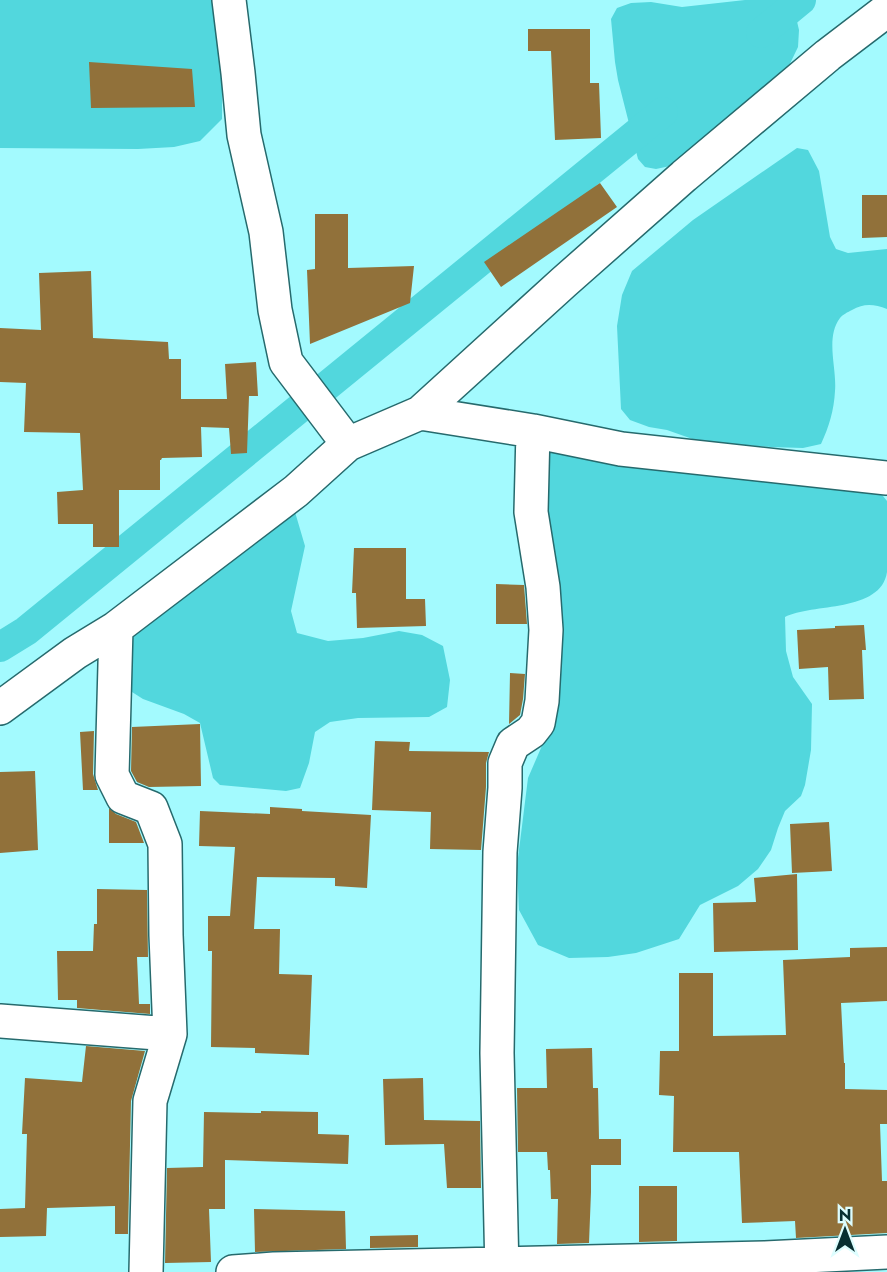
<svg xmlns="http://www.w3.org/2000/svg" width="887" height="1272" viewBox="0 0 887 1272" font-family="Jost,sans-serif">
	<rect width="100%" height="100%" fill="#a3fafe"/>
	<!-- water -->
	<path fill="#52d7dd" d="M 0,0 L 216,0 L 222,68 L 222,119 L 200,141 L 174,147 L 138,149 L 0,148 Z
		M 745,0 L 792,0 L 799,30 L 798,47 L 785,74 L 684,158 L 670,166 L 656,169 L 645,167 L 638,159 L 618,80 L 615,62 L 611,19 L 617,8 L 631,3 L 651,2 L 682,7 Z
		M 797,148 L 808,150 L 819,171 L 830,237 L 836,249 L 848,253 L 887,249 L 887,309 C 874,304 864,303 852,310 C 848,312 842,315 840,318 C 825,338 837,368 835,391 C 834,410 829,427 821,444 L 803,448 L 771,447 L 701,442 L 667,430 L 649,427 L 630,420 L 621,409 L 617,326 L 622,295 L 632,271 L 693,220 Z
		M 550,448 L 879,491 L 887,501 L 887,572 C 881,613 812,603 785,617 L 786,651 L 793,677 L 812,704 L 811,750 L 805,785 L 801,796 L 785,811 L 778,828 L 771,850 L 758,869 L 738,886 L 700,905 L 679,939 L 636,953 L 608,957 L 569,958 L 538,945 L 519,910 L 517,866 L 528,778 L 557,711 L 557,688 L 547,511 L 547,484 Z
		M 295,512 L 305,546 L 291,611 L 297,633 L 328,641 L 363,638 L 399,631 L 422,635 L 443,646 L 450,680 L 447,707 L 429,717 L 358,718 L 330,722 L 315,732 L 309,763 L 300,788 L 286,791 L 220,785 L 213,778 L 200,723 L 184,714 L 143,699 L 132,692 L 126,678 L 130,641 L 137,625 Z"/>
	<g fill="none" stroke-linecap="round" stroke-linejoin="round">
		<!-- canal -->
		<path stroke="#52d7dd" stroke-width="30" d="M 761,33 L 801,0
			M 0,647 L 26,631 L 663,112"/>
	</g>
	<!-- building -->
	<path fill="#91713a" d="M 528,29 L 590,29 L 590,83 L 599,83 L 601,138 L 555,140 L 551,51 L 528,51 Z
		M 89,62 L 192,69 L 195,107 L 91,108 Z
		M 600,183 L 617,207 L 501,287 L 484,262 Z
		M 862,195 L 887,195 L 887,237 L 862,238 Z
		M 315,214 L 348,214 L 348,268 L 414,266 L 410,303 L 310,344 L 307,270 L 315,269 Z
		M 91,271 L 93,338 L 168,342 L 169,359 L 181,359 L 181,399 L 227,399 L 225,364 L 256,362 L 258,396 L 249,396 L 247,453 L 231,454 L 229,428 L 201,427 L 202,457 L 162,458 L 161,460 L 160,460 L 160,490 L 119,490 L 119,547 L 93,547 L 93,524 L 58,524 L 57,492 L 83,490 L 80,433 L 24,432 L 26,383 L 0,382 L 0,328 L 41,330 L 39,273 Z
		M 354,548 L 406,548 L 406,599 L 425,599 L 426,626 L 357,628 L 356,593 L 352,593 Z
		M 496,584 L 524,585 L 527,624 L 496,624 Z
		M 864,625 L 866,650 L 862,650 L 864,699 L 829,700 L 828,667 L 799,669 L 797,630 L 835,628 L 835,626 Z
		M 510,673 L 525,674 L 523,699 L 520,715 L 509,724 Z
		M 200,724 L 201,786 L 149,787 L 137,782 L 131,771 L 132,727 Z
		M 94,731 L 93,774 L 98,790 L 83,790 L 80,732 Z
		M 375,741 L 410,742 L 409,751 L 489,752 L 486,763 L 486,787 L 481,850 L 430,849 L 431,812 L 372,810 Z
		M 35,771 L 38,850 L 0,853 L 0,772 Z
		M 270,807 L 302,809 L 302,811 L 371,815 L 367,888 L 335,886 L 335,878 L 257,877 L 254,929 L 280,929 L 279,974 L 312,975 L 309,1055 L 255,1053 L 255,1048 L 211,1047 L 212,951 L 208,951 L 208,916 L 230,916 L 235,847 L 199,846 L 200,811 L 270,814 Z
		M 109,808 L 116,814 L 136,822 L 144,843 L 109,843 Z
		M 829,822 L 832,871 L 792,873 L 790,824 Z
		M 797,874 L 798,950 L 714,952 L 713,903 L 756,902 L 754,878 Z
		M 97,889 L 147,890 L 148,957 L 137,957 L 139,1004 L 150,1004 L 150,1014 L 77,1008 L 77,1000 L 58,1000 L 57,951 L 93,951 L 94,924 L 97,924 Z
		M 887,947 L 887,1001 L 841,1003 L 844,1063 L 845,1063 L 845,1089 L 887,1090 L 887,1124 L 880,1124 L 882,1181 L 887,1181 L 887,1233 L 796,1238 L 795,1221 L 742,1223 L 739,1152 L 673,1152 L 674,1096 L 659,1095 L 660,1051 L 679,1051 L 679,973 L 713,973 L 713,1036 L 786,1035 L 783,960 L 850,957 L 850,948 Z
		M 86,1046 L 145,1051 L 131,1101 L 128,1234 L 115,1234 L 115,1206 L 47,1208 L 46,1236 L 0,1237 L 0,1209 L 25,1208 L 27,1134 L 22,1134 L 25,1078 L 82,1082 Z
		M 592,1048 L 593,1088 L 598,1088 L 599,1139 L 621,1139 L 621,1165 L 591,1165 L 591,1192 L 589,1243 L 557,1244 L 558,1199 L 551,1199 L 550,1170 L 548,1170 L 547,1152 L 518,1152 L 517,1088 L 547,1088 L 546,1049 Z
		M 423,1078 L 424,1120 L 480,1121 L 481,1188 L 447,1188 L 444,1144 L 385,1145 L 383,1079 Z
		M 261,1111 L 318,1112 L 318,1134 L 349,1135 L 348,1164 L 225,1160 L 225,1209 L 209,1209 L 211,1262 L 165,1263 L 167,1168 L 203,1167 L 204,1112 L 261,1113 Z
		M 639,1186 L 677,1186 L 677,1241 L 639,1242 Z
		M 254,1209 L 345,1211 L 346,1249 L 255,1252 Z
		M 418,1235 L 418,1247 L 370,1248 L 370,1236 Z"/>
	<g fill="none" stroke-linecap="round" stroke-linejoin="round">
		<!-- minor casing -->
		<g stroke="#266a6d" stroke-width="36">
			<path id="minor" d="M 229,0 L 238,73 L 244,135 L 266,232 L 275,310 L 286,362 L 348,444
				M 420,413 L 533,431 L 621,449 L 887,478
				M 116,628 L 112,775 L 123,797 L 151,808 L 165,844 L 166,935 L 170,1034 L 150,1101 L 146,1272
				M 0,708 L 75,653 L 116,628 L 296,491 L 348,444 L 420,413 L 564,282 L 684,176 L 828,55 L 887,10
				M 0,1021 L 170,1034
				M 233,1272 L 274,1269 L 765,1258 L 887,1252
				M 502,1272 L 497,1053 L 500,852 L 505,788 L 505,763 L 513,744 L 531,732 L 538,723 L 542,701 L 546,630 L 543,587 L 531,512 L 533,431"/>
		</g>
		<!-- minor -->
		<use href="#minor" stroke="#fff" stroke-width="33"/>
	</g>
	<!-- north arrow -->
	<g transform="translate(845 1230)" stroke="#ddfdfe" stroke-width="4.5" paint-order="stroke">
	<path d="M0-4.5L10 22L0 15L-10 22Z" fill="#082f31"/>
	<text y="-9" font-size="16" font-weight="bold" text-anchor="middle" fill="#082f31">N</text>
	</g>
</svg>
